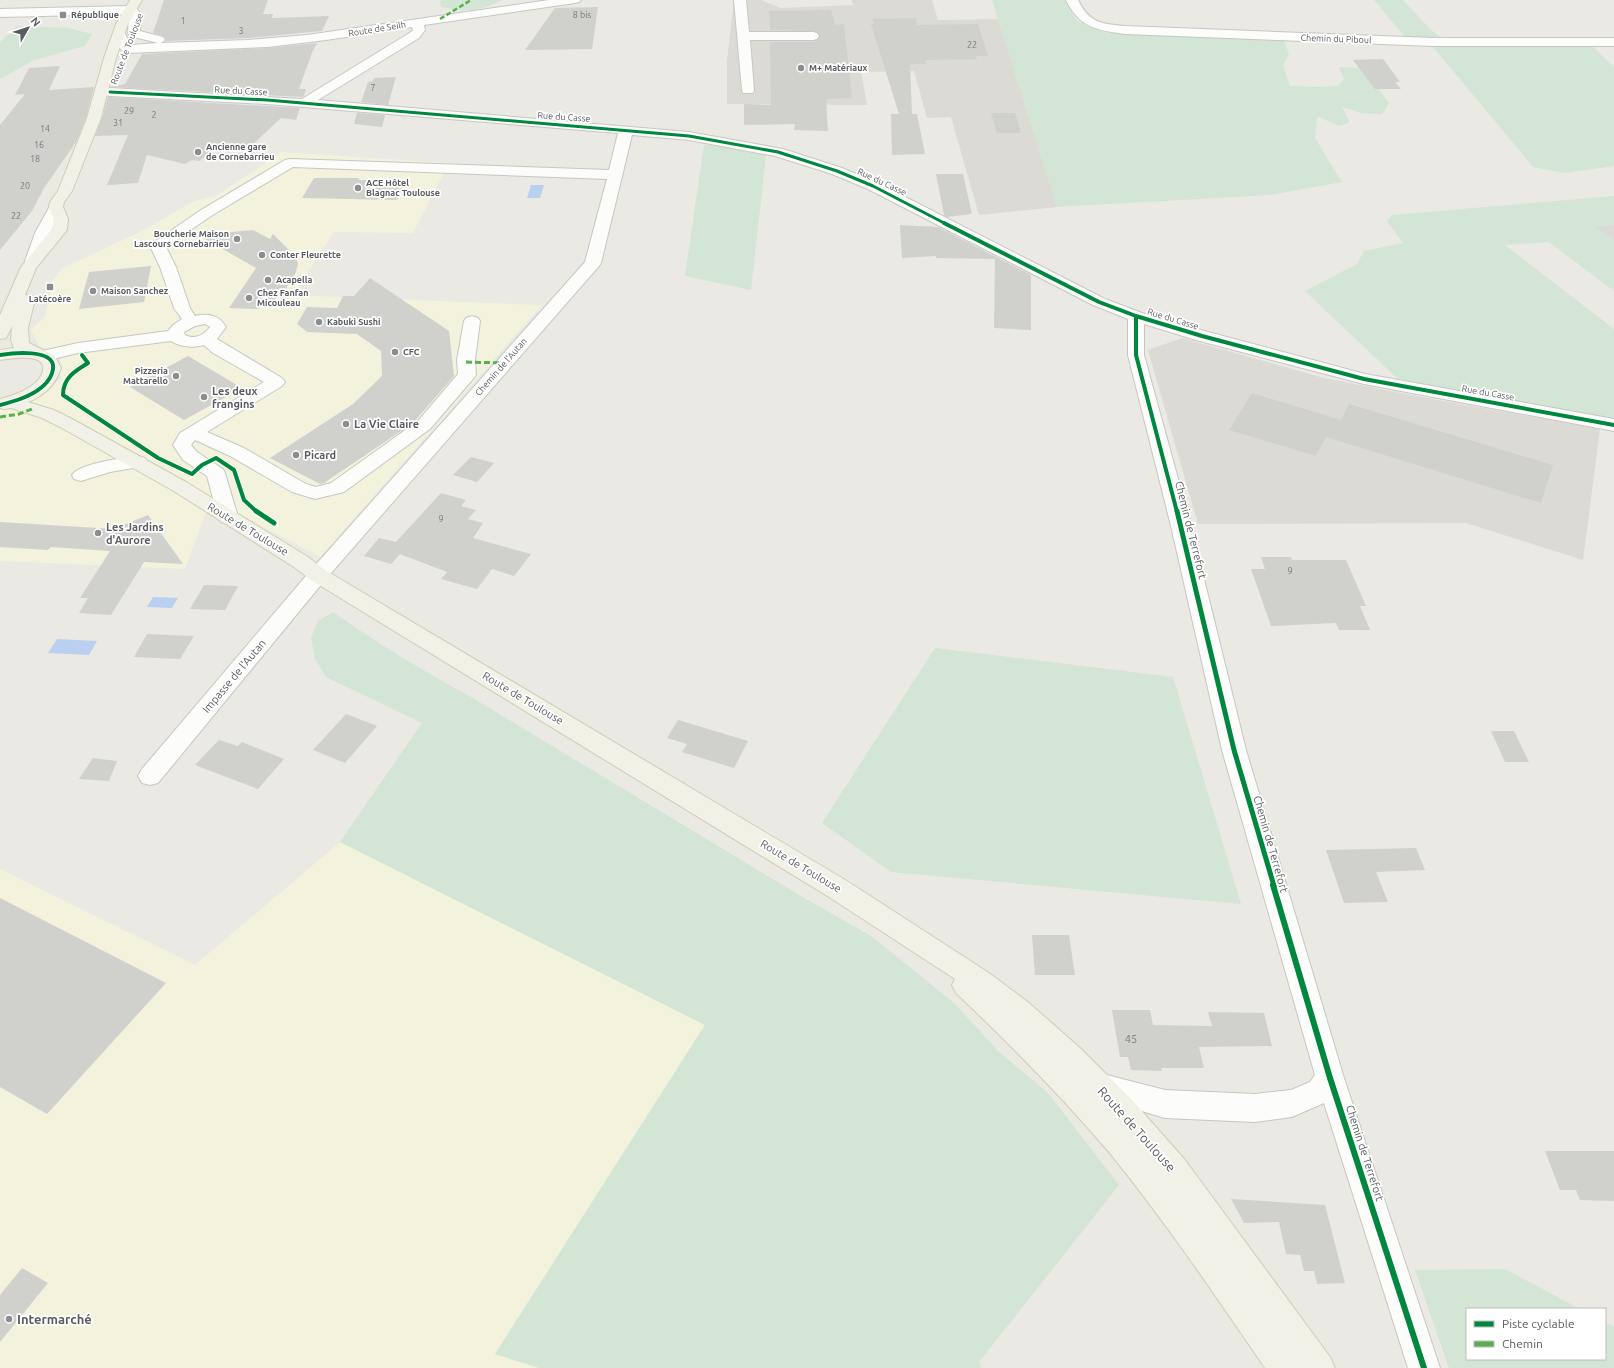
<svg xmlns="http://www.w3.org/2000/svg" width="1614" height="1368" viewBox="0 0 1614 1368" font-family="Ubuntu,sans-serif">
	<rect width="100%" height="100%" fill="#eae9e4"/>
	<!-- commercial -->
	<path fill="#f3f2dd" d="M 282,152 L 449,163 L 413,233 L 334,232 L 293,295 L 542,305 L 320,557 L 211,499 L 185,569 L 0,561 L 0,410 L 33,399 L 61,379 L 61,358 L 39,346 L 31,330 L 45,316 L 52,281 L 63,268 L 142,231 L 194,201 L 216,196 Z
		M 340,842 L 705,1025 L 495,1354 L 539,1368 L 0,1368 L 0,869 L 195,965 Z"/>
	<!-- industrial -->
	<path fill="#dbdad5" d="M 734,0 L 761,0 L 781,8 L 853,5 L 852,0 L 932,0 L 938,20 L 998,19 L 1057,207 L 979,215 L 951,117 L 927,118 L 914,71 L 861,72 L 867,105 L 727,104 L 727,61 Z
		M 1614,225 L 1614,241 L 1594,226 Z
		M 1182,338 L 1324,378 L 1416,396 L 1600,429 L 1583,560 L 1466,523 L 1198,524 L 1148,350 Z"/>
	<!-- green -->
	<path fill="#d3e5d4" d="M 446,0 L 502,0 C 478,12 467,12 441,7 L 440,1 Z
		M 992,0 L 1067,0 L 1075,19 L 1089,27 L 1107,32 L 1232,39 L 1284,41 L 1289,54 L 1283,65 L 1290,86 L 1317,87 L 1338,86 L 1344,79 L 1339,67 L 1356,68 L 1380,74 L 1373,82 L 1389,103 L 1382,114 L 1362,113 L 1342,107 L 1350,122 L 1339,126 L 1317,116 L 1315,138 L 1342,182 L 1270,195 L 1057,207 Z
		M 1374,0 L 1403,0 L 1431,30 L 1442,38 L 1405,37 Z
		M 17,26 L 68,28 L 92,34 L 85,46 L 34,60 L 0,79 L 0,42 Z
		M 1591,45 L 1614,67 L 1614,166 L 1564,173 L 1533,167 L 1432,46 Z
		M 704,145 L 728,146 L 766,155 L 751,290 L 685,276 Z
		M 1614,196 L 1614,225 L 1595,226 L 1614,241 L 1614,291 L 1549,242 L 1505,245 L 1614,329 L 1614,422 L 1398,379 L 1305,291 L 1357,264 L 1364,251 L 1403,243 L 1387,221 L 1392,215 Z
		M 333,612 C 377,643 423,671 471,697 L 801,896 L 871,936 L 954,1003 L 1000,1053 L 1048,1093 L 1119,1185 L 979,1362 L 981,1368 L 539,1368 L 495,1354 L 705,1025 L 340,842 L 422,723 L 326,677 L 315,659 L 311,638 L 318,621 Z
		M 935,648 L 1173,677 L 1241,904 L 891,872 L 822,823 Z
		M 1505,1269 L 1580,1309 L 1467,1309 L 1467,1359 L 1605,1359 L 1605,1322 L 1614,1327 L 1614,1368 L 1449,1368 L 1415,1270 Z"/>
	<!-- water -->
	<path fill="#bad0f1" d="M 531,185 L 544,185 L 540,198 L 527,198 Z
		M 153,597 L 178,598 L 172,608 L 147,607 Z
		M 57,639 L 97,641 L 89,655 L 48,653 Z"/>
	<!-- building -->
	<path fill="#d0d0cd" d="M 164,0 L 268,0 L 263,14 L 273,14 L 272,18 L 329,16 L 322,31 L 248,38 L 166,41 L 166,39 L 163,36 L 153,33 Z
		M 598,7 L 592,49 L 525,50 L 555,8 Z
		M 831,10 L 835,25 L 844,24 L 852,98 L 826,99 L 828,131 L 794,130 L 795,124 L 744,125 L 744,104 L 771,105 L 770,42 L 813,42 L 817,40 L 820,37 L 818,32 L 813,31 L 770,30 L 769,11 Z
		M 916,18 L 917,25 L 978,24 L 988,56 L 976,56 L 977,59 L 925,60 L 926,64 L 910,64 L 912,114 L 917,114 L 925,154 L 892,155 L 891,114 L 899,114 L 871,24 L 874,24 L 873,19 Z
		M 317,43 L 314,49 L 313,50 L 299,89 L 306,89 L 304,96 L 302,97 L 110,87 L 125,84 L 142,54 L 268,48 Z
		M 1383,59 L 1400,82 L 1395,82 L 1401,89 L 1375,89 L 1353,60 Z
		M 60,66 L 49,90 L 94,87 L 86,118 L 76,142 L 44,188 L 32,211 L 0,250 L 0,125 L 25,94 L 15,95 L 29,68 Z
		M 396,77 L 388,105 L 361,102 L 368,82 L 373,81 L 374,78 Z
		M 108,97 L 267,106 L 300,108 L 296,120 L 281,118 L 248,149 L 221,146 L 199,161 L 192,160 L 185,164 L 147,155 L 138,183 L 107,185 L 128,135 L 95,136 L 102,118 Z
		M 357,113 L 385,115 L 382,127 L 354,124 Z
		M 991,113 L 1015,113 L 1021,133 L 997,133 Z
		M 936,174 L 963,174 L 972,214 L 947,217 L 944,215 Z
		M 314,178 L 359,178 L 359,180 L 407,180 L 397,200 L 302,198 Z
		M 900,225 L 938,227 L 1031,275 L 1031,330 L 994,328 L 995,259 L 936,258 L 936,256 L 902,258 Z
		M 253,230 L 270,239 L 273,234 L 296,257 L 298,264 L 296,272 L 282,295 L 258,309 L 229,308 L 256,268 L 198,235 Z
		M 151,266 L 144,302 L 79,309 L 89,272 Z
		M 370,278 L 449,331 L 454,376 L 413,423 L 324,483 L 320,484 L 270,458 L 353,404 L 382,376 L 381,351 L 357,334 L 307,332 L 297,324 L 307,307 L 337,308 L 343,296 L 354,296 Z
		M 188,356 L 242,388 L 184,420 L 130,387 Z
		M 1252,393 L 1341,420 L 1349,404 L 1553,465 L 1541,503 L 1326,437 L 1316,456 L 1229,430 Z
		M 471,457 L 494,463 L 477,482 L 453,475 Z
		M 441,493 L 466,500 L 461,506 L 476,510 L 468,519 L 483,523 L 473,538 L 531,554 L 514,576 L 492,569 L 477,589 L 441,579 L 447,572 L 400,554 L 391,564 L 364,556 L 379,538 L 396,542 Z
		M 148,515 L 183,564 L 144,562 L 111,615 L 79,613 L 88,598 L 80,598 L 110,551 L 51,547 L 48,550 L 0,547 L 0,522 L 114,529 Z
		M 1261,557 L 1291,557 L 1292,560 L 1346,560 L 1366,606 L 1360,606 L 1370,630 L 1339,630 L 1336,623 L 1271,626 L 1251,569 L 1265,569 Z
		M 204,585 L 238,586 L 225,610 L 190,609 Z
		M 147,634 L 194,636 L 180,659 L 134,657 Z
		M 346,714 L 377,726 L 345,763 L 313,750 Z
		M 678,720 L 748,741 L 734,768 L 682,752 L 687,744 L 667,738 Z
		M 1491,731 L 1514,731 L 1529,762 L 1505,762 Z
		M 219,740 L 238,746 L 242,742 L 284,759 L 258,789 L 195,765 Z
		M 93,758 L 117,761 L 109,781 L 79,779 Z
		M 1416,848 L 1425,870 L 1376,872 L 1388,902 L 1344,903 L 1326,850 Z
		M 0,898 L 166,983 L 47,1114 L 0,1087 Z
		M 1032,935 L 1069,935 L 1075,975 L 1035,975 Z
		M 1112,1010 L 1150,1010 L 1153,1025 L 1212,1026 L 1208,1012 L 1264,1013 L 1272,1046 L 1199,1047 L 1204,1068 L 1161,1068 L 1162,1071 L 1131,1070 L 1128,1057 L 1120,1057 Z
		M 1545,1151 L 1614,1151 L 1614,1201 L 1580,1200 L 1576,1190 L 1560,1190 Z
		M 1231,1199 L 1325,1205 L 1345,1283 L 1317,1284 L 1314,1271 L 1304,1271 L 1300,1255 L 1286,1254 L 1279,1222 L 1244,1223 Z
		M 22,1268 L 48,1283 L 0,1342 L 0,1295 Z"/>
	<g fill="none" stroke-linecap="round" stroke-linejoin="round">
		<!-- minor casing -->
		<g stroke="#c6c6c4" stroke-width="2">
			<path id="minor" d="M 549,0 L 581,0 L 579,2 L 575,3 L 424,25 L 425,30 L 419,38 L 318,100 L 689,132 L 783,149 L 842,168 L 878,183 L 1105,299 L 1142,313 L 1208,332 L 1365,374 L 1614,419 L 1614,431 L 1364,384 L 1196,340 L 1144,324 L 1144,355 L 1191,526 L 1246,750 L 1344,1078 L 1440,1368 L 1408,1368 L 1324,1103 L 1292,1117 L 1255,1122 L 1165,1118 L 1089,1095 L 1085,1086 L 1089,1077 L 1099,1073 L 1165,1090 L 1255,1094 L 1291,1090 L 1310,1082 L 1315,1075 L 1222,750 L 1171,526 L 1128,355 L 1128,319 L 1093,305 L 868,189 L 832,174 L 775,156 L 689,140 L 632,135 L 601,263 L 599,266 L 325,580 L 158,783 L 150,785 L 142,783 L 138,776 L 142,769 L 311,570 L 585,262 L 607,179 L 293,167 L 211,216 L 166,247 L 176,267 L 190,308 L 195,316 C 209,313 219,315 226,327 L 217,339 L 282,378 L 285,382 L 282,386 L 207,432 L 244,448 L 306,484 L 316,487 L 331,483 L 418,421 L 458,374 L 457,360 L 464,321 L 466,318 L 472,316 L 478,318 L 480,321 L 475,360 L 476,375 L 473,379 L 430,429 L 344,492 L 315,499 L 292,492 L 230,456 L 195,440 L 191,445 L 197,452 L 223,469 L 225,473 L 238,517 L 235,522 L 228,523 L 221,522 L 218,517 L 207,476 L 183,460 L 173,445 L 180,433 L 264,382 L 213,353 L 204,345 C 193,348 180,347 171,341 L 78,353 L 44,361 L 38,360 L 35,356 L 38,352 L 78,343 L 168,331 L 173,325 L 182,319 L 174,308 L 160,267 L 150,246 L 153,243 L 201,210 L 285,160 L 290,159 L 609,170 L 618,133 L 267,104 L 110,96 L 105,95 L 104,92 L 105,89 L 110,88 L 302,99 L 411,32 L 413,30 L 412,27 L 326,40 L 268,47 L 128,53 C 118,50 116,42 113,33 L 115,30 L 123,30 L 131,45 L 158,43 L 130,36 L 128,33 L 129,14 L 128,14 L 0,17 L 0,9 L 130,6 C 144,10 141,19 140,31 L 163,37 L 165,40 L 161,43 L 248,40 L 307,35 ZM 205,324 L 210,327 C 204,335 195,340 185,335 L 184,332 L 195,326 Z
				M 734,0 L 746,0 L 749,32 L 813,32 L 817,33 L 819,36 L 817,39 L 813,40 L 750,40 L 754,90 L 753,93 L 743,93 L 742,90 Z
				M 1066,0 L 1078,0 C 1089,23 1102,24 1125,26 L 1433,38 L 1614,38 L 1614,46 L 1433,46 L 1125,34 C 1096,30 1080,28 1066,0 Z
				M 56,203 L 61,204 L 63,207 L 50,233 L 39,264 L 33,266 L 27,264 L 25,261 L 35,233 L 51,204 Z
				M 138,456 L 145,458 L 147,462 L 145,466 L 110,472 L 81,481 L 74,479 L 72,475 C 80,463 123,458 138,456 Z"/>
		</g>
		<!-- major casing -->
		<g stroke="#d0cdb4" stroke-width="2">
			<path id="major" d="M 130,0 L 142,0 L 128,24 L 116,58 L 101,118 L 72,191 L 64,202 L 63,207 L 68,219 L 67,230 L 36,268 L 25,295 L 33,296 L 35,299 L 28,328 L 29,343 L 55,356 L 61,368 C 56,384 44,396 28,402 L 54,410 L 72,419 L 186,482 L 308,557 L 325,570 L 847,881 L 989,973 L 1029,1003 L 1080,1048 L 1132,1100 L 1185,1160 L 1330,1357 L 1335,1368 L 1265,1368 C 1215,1295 1165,1221 1109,1152 C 1061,1096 1010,1044 956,993 L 952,985 L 955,979 L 829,897 L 311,580 L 294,567 L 172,490 L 60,427 L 42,418 L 11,408 L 4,409 L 0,408 L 0,399 C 12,396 24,392 34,384 C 38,381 43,375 43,369 C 45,352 9,359 0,360 L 0,350 L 14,348 L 11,340 L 12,326 L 6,338 L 0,339 L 0,315 L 21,267 L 52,229 L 54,219 L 49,207 L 50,202 L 58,191 L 87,118 L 104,58 L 116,24 Z"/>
		</g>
		<!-- minor -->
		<use href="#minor" fill="#fcfcfb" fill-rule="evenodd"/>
		<!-- major -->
		<use href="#major" fill="#f1f1e7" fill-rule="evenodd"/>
		<!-- quiet-far1 -->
		<path stroke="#58b04a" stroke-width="2.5" stroke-dasharray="5 2.5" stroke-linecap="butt" d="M 440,19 L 471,0"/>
		<!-- quiet -->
		<path stroke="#58b04a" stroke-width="3" stroke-dasharray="6 3" stroke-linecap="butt" d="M 466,362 L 505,363
			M 0,417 L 19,414 L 32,409"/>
		<!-- cycleway-far3 casing -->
		<g stroke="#fff" stroke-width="4.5">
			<path id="cycleway-far3" d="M 110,92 L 267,100 L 689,136 L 778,152 L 837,171 L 873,186 L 946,224"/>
		</g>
		<!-- cycleway-far2 casing -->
		<g stroke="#fff" stroke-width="6">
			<path id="cycleway-far2" d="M 944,223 L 1099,302 L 1136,316 L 1202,336 L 1364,379 L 1614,425
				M 1136,316 L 1136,355 L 1177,512
				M 0,355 C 12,353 56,348 53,369 C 52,377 48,382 42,387 C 30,397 15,401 0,405
				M 82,355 L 88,363 C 75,371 63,378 63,395 L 158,458 L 192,474 L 202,465 L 216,458 L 234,470 L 244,500 L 257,512"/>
		</g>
		<!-- cycleway-far1 casing -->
		<g stroke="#fff" stroke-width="8">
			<path id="cycleway-far1" d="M 256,511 L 274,523
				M 1177,511 L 1234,750 L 1274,886"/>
		</g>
		<!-- cycleway casing -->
		<g stroke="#fff" stroke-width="9">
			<path id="cycleway" d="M 1273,885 L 1330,1078 L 1424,1368"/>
		</g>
		<!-- cycleway-far3 -->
		<use href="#cycleway-far3" stroke="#00873e" stroke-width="3"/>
		<!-- cycleway-far2 -->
		<use href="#cycleway-far2" stroke="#00873e" stroke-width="4"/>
		<!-- cycleway-far1 -->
		<use href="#cycleway-far1" stroke="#00873e" stroke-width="5"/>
		<!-- cycleway -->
		<use href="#cycleway" stroke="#00873e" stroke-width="6"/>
	</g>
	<!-- markers -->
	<g fill="#8c8d8f" stroke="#fff" stroke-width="1.5">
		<rect x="59" y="11" width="8" height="8" rx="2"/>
		<circle cx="801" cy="68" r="4"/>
		<circle cx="198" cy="152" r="4"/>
		<circle cx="358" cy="188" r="4"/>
		<circle cx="237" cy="239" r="4"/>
		<circle cx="262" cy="255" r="4"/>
		<circle cx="268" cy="280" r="4"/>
		<rect x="46" y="283" width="8" height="8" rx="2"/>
		<circle cx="93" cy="291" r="4"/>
		<circle cx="249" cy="298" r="4"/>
		<circle cx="319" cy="322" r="4"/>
		<circle cx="395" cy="352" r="4"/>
		<circle cx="176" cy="376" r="4"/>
		<circle cx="204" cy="397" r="4"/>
		<circle cx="346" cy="424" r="4"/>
		<circle cx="296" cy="455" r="4"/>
		<circle cx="98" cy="533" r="4"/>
		<circle cx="9" cy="1319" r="4"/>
	</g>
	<g text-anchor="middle" stroke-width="3.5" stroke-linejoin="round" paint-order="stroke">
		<!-- far-poi labels -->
		<g font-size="9" font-weight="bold" fill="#5a5c61" stroke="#fff" text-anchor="start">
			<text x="71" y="18">République</text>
			<text x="809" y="71">M+ Matériaux</text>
			<text x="206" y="150">Ancienne gare<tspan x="206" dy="10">de Cornebarrieu</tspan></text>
			<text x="366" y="186">ACE Hôtel<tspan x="366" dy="10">Blagnac Toulouse</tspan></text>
			<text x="229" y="237" text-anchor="end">Boucherie Maison<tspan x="229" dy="10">Lascours Cornebarrieu</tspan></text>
			<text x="270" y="258">Conter Fleurette</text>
			<text x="276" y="283">Acapella</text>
			<text x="101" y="294">Maison Sanchez</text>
			<text x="257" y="296">Chez Fanfan<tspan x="257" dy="10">Micouleau</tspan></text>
			<text x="50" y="302" text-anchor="middle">Latécoère</text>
			<text x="327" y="325">Kabuki Sushi</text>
			<text x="403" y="355">CFC</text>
			<text x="168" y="374" text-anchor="end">Pizzeria<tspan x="168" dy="10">Mattarello</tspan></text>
		</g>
		<!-- number labels -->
		<g font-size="9" fill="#797a7d">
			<text x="582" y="18">8 bis</text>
			<text x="183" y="24">1</text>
			<text x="241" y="34">3</text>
			<text x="972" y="48">22</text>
			<text x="373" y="91">7</text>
			<text x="129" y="114">29</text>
			<text x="154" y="118">2</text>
			<text x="118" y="126">31</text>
			<text x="45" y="132">14</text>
			<text x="39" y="148">16</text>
			<text x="35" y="162">18</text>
			<text x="25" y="189">20</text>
			<text x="16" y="219">22</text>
			<text x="441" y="522">9</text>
			<text x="1290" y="574">9</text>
		</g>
		<!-- far-street labels -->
		<g font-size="9" fill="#5a5c61" stroke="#fff">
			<text transform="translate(377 29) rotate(-9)" y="3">Route de Seilh</text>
			<text transform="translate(1336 39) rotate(2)" y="3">Chemin du Piboul</text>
			<text transform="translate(127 49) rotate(-69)" y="3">Route de Toulouse</text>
			<text transform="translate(241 91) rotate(3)" y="3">Rue du Casse</text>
			<text transform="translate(564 117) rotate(4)" y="3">Rue du Casse</text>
			<text transform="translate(882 182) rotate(25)" y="3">Rue du Casse</text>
			<text transform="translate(1173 319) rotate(17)" y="3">Rue du Casse</text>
			<text transform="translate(501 367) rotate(-49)" y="3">Chemin de l'Autan</text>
			<text transform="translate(1488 393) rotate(10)" y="3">Rue du Casse</text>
		</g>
		<!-- poi labels -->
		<g font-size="11" font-weight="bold" fill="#5a5c61" stroke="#fff" text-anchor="start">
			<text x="212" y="395">Les deux<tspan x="212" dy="13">frangins</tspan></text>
			<text x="354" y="428">La Vie Claire</text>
			<text x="304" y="459">Picard</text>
			<text x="106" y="531">Les Jardins<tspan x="106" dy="13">d'Aurore</tspan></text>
		</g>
		<!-- street labels -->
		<g font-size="11" fill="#5a5c61" stroke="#fff">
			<text transform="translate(248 529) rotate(31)" y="4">Route de Toulouse</text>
			<text transform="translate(1191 530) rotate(76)" y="4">Chemin de Terrefort</text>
			<text transform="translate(234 676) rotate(-50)" y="4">Impasse de l'Autan</text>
			<text transform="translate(523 698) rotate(31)" y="4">Route de Toulouse</text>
			<text transform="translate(1271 844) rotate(74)" y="4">Chemin de Terrefort</text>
			<text transform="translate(801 866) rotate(31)" y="4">Route de Toulouse</text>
			<text transform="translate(1365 1153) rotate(72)" y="4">Chemin de Terrefort</text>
		</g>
		<!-- near-number labels -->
		<g font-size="11" fill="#797a7d">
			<text x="1131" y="1043">45</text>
		</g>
		<!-- near-street labels -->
		<g font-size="13" fill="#5a5c61" stroke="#fff">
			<text transform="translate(1137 1129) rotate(48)" y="5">Route de Toulouse</text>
		</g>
		<!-- near-poi labels -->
		<g font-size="13" font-weight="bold" fill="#5a5c61" stroke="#fff" text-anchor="start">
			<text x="17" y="1324">Intermarché</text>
		</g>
	</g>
	<!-- legend -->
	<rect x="1466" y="1308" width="140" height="52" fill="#ffffff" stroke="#bdbec0"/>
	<rect x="1474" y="1321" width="20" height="6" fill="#00873e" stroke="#bdbec0"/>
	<text x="1502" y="1328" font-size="12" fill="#5a5c61">Piste cyclable</text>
	<rect x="1474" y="1341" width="20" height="6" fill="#58b04a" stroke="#bdbec0"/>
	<text x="1502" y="1348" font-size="12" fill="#5a5c61">Chemin</text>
	<!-- north arrow -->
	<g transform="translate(28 28) rotate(51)" stroke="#ffffff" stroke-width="3" paint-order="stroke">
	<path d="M0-3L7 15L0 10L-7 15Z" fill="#5a5c61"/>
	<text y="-6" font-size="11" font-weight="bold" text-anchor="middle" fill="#5a5c61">N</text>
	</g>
</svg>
